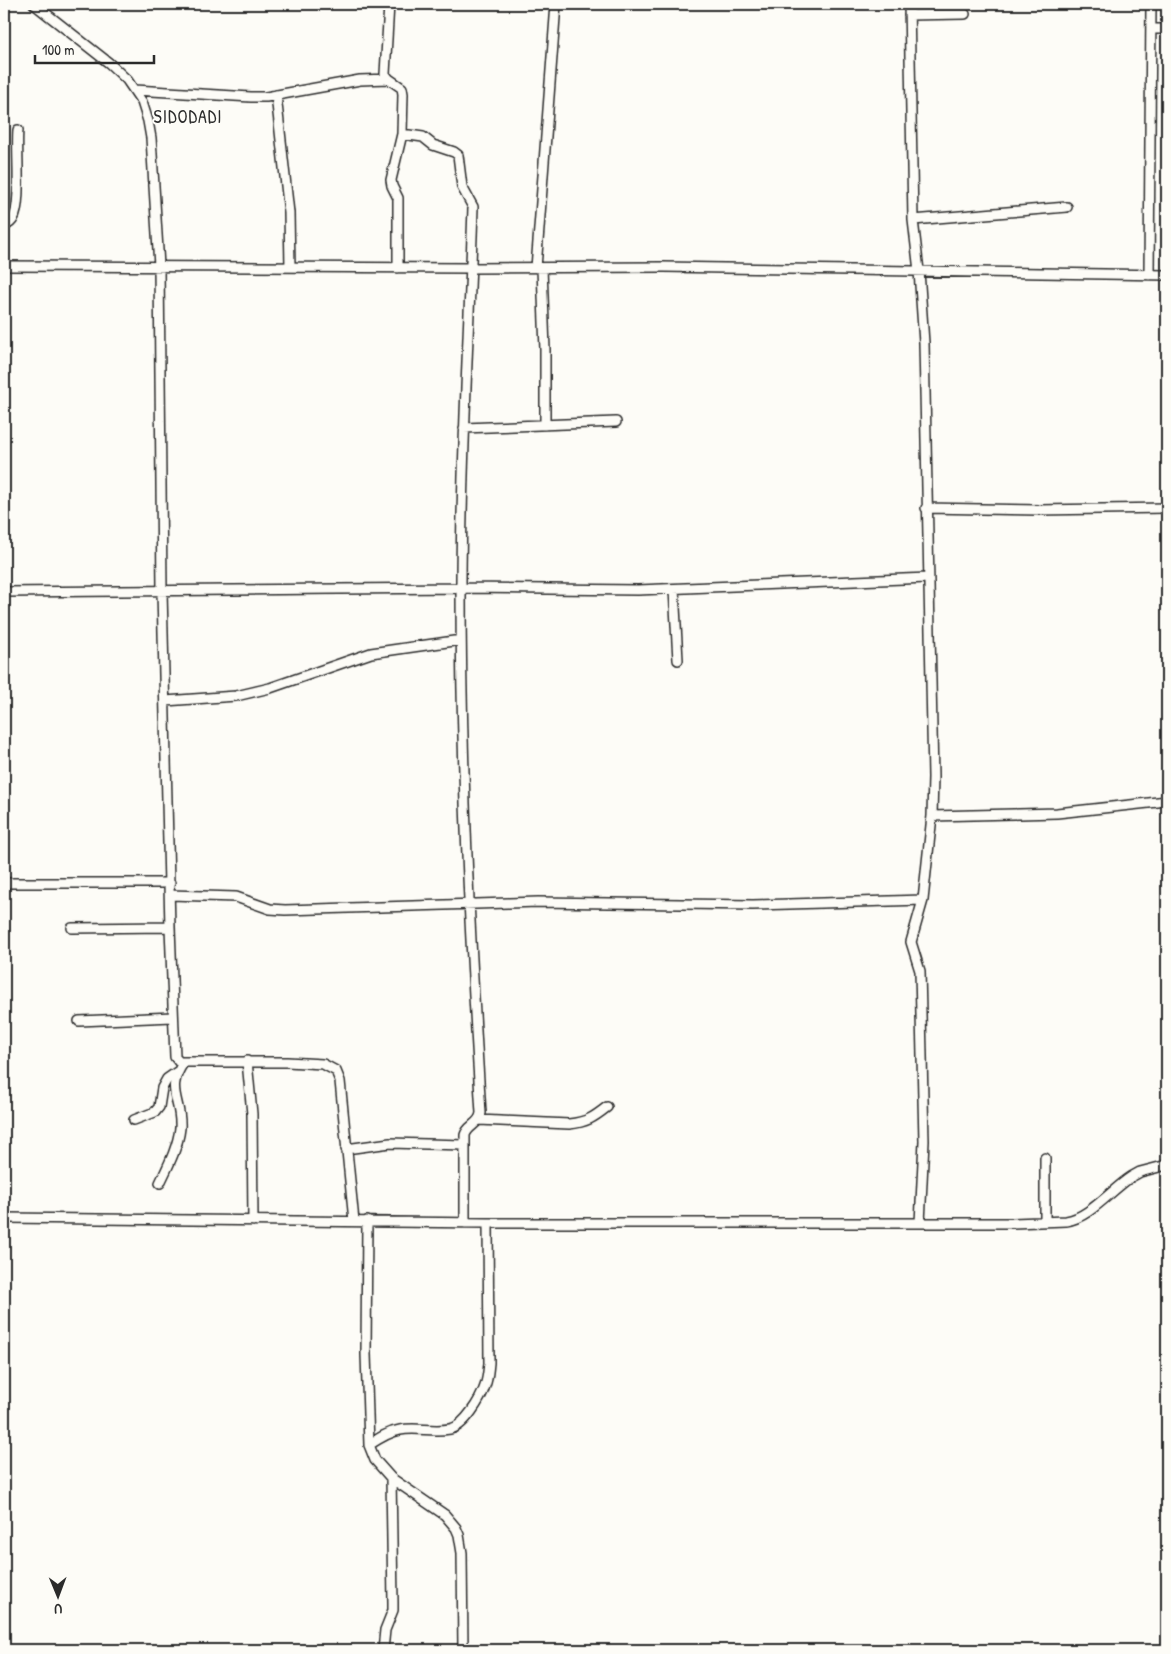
<svg xmlns="http://www.w3.org/2000/svg" width="1171" height="1654" viewBox="0 0 1171 1654" font-family="'Patrick Hand',sans-serif">
	<rect width="100%" height="100%" fill="#fdfcf7"/>
	<filter id="ink" filterUnits="userSpaceOnUse"><feTurbulence type="fractalNoise" baseFrequency=".02" numOctaves="2"/><feDisplacementMap in="SourceGraphic" scale="10" xChannelSelector="R" yChannelSelector="G"/><feConvolveMatrix kernelMatrix="1 2 1 2 8 2 1 2 1" color-interpolation-filters="sRGB"/></filter>
	<g filter="url(#ink)">
		<g fill="none" stroke-linecap="round" stroke-linejoin="round">
			<!-- street casing -->
			<g stroke="#2b2b2b" stroke-width="12">
				<path id="street" d="M 34,4 L 109,63 L 127,80 L 142,102 L 148,121 L 151,138 L 159,266 L 162,591 L 170,927 L 175,1057 L 179,1062 L 287,1062 L 323,1064 L 336,1071 L 340,1081 L 354,1221
					M 389,4 L 385,74 L 389,79 L 402,88 L 403,94 L 402,134 L 391,180 L 392,186 L 398,198 L 398,268
					M 909,4 L 913,220 L 919,271 L 924,343 L 933,777 L 932,816 L 923,900 L 911,942 L 920,971 L 924,1141 L 920,1223
					M 909,15 L 965,14
					M 1151,29 L 1167,29
					M 135,90 L 251,97 L 266,97 L 360,80 L 389,79
					M 276,95 L 289,213 L 290,267
					M 402,134 L 423,137 L 433,145 L 454,152 L 458,155 L 462,187 L 473,207 C 469,335 461,462 461,590 C 461,765 470,939 481,1113 C 480,1124 468,1125 465,1135 L 465,1223
					M 913,220 L 1067,207
					M 4,226 C 8,224 11,223 13,219 C 22,206 16,149 18,130
					M 4,266 L 471,268 L 664,267 L 1167,275
					M 536,268 L 556,4
					M 542,268 L 545,350 L 545,425
					M 1149,275 L 1151,4
					M 464,428 L 616,422
					M 926,508 L 1039,510 L 1167,508
					M 674,589 L 678,660
					M 4,592 L 461,588 L 638,590 L 928,578
					M 165,701 L 236,696 L 270,688 L 371,653 L 461,640
					M 932,816 L 1057,813 L 1167,801
					M 4,883 L 170,883
					M 170,895 L 236,897 L 270,909 L 285,910 L 538,902 L 753,905 L 923,900
					M 72,928 L 170,927
					M 79,1021 L 173,1017
					M 247,1061 L 252,1114 L 253,1221
					M 134,1120 L 155,1112 L 159,1107 L 162,1088 L 167,1079 L 177,1072
					M 479,1120 L 569,1124 C 587,1122 593,1118 607,1107
					M 346,1149 L 390,1143 L 464,1145
					M 1045,1158 L 1045,1221
					M 160,1183 C 168,1166 178,1147 180,1128 C 182,1100 164,1090 184,1062
					M 4,1218 L 488,1223 L 1013,1223 L 1066,1221 C 1089,1218 1111,1190 1131,1177 L 1140,1172 L 1167,1165
					M 367,1221 L 366,1354 L 369,1445 L 375,1460 L 391,1478 L 445,1515 L 456,1528 L 459,1535 L 462,1553 L 463,1650
					M 369,1445 C 378,1439 388,1432 400,1430 C 416,1427 433,1432 450,1429 C 464,1427 481,1399 485,1386 C 488,1378 488,1371 489,1363 L 488,1223
					M 383,1650 L 385,1630 L 393,1610 L 393,1602 L 391,1478"/>
			</g>
			<!-- street -->
			<use href="#street" stroke="#fdfcf7" stroke-width="9"/>
		</g>
	</g>
	<g text-anchor="middle" stroke-width="4" stroke-linejoin="round" paint-order="stroke">
		<!-- quarter labels -->
		<g font-size="18" letter-spacing="1" fill="#2b2b2b" stroke="#fdfcf7">
			<text x="188" y="123">SIDODADI</text>
		</g>
	</g>
	<!-- margin -->
	<rect width="1171" height="1654" fill="none" stroke="#fdfcf7" stroke-width="20"/>
	<rect x="10" y="10" width="1151" height="1634" fill="none" stroke="#2b2b2b" stroke-width="2" filter="url(#ink)"/>
	<!-- north arrow -->
	<g transform="translate(58 1596) rotate(179)" stroke="#fdfcf7" stroke-width="4" paint-order="stroke">
	<path d="M0-4L9 19L0 12L-9 19Z" fill="#2b2b2b"/>
	<text y="-8" font-size="14" font-weight="bold" text-anchor="middle" fill="#2b2b2b">U</text>
	</g>
	<!-- scale -->
	<path d="M35 55v8h119v-8" fill="none" stroke="#2b2b2b" stroke-width="2.5"/>
	<text x="42" y="55" font-size="15" fill="#2b2b2b" stroke="#fdfcf7" stroke-width="4" paint-order="stroke">100 m</text>
</svg>
